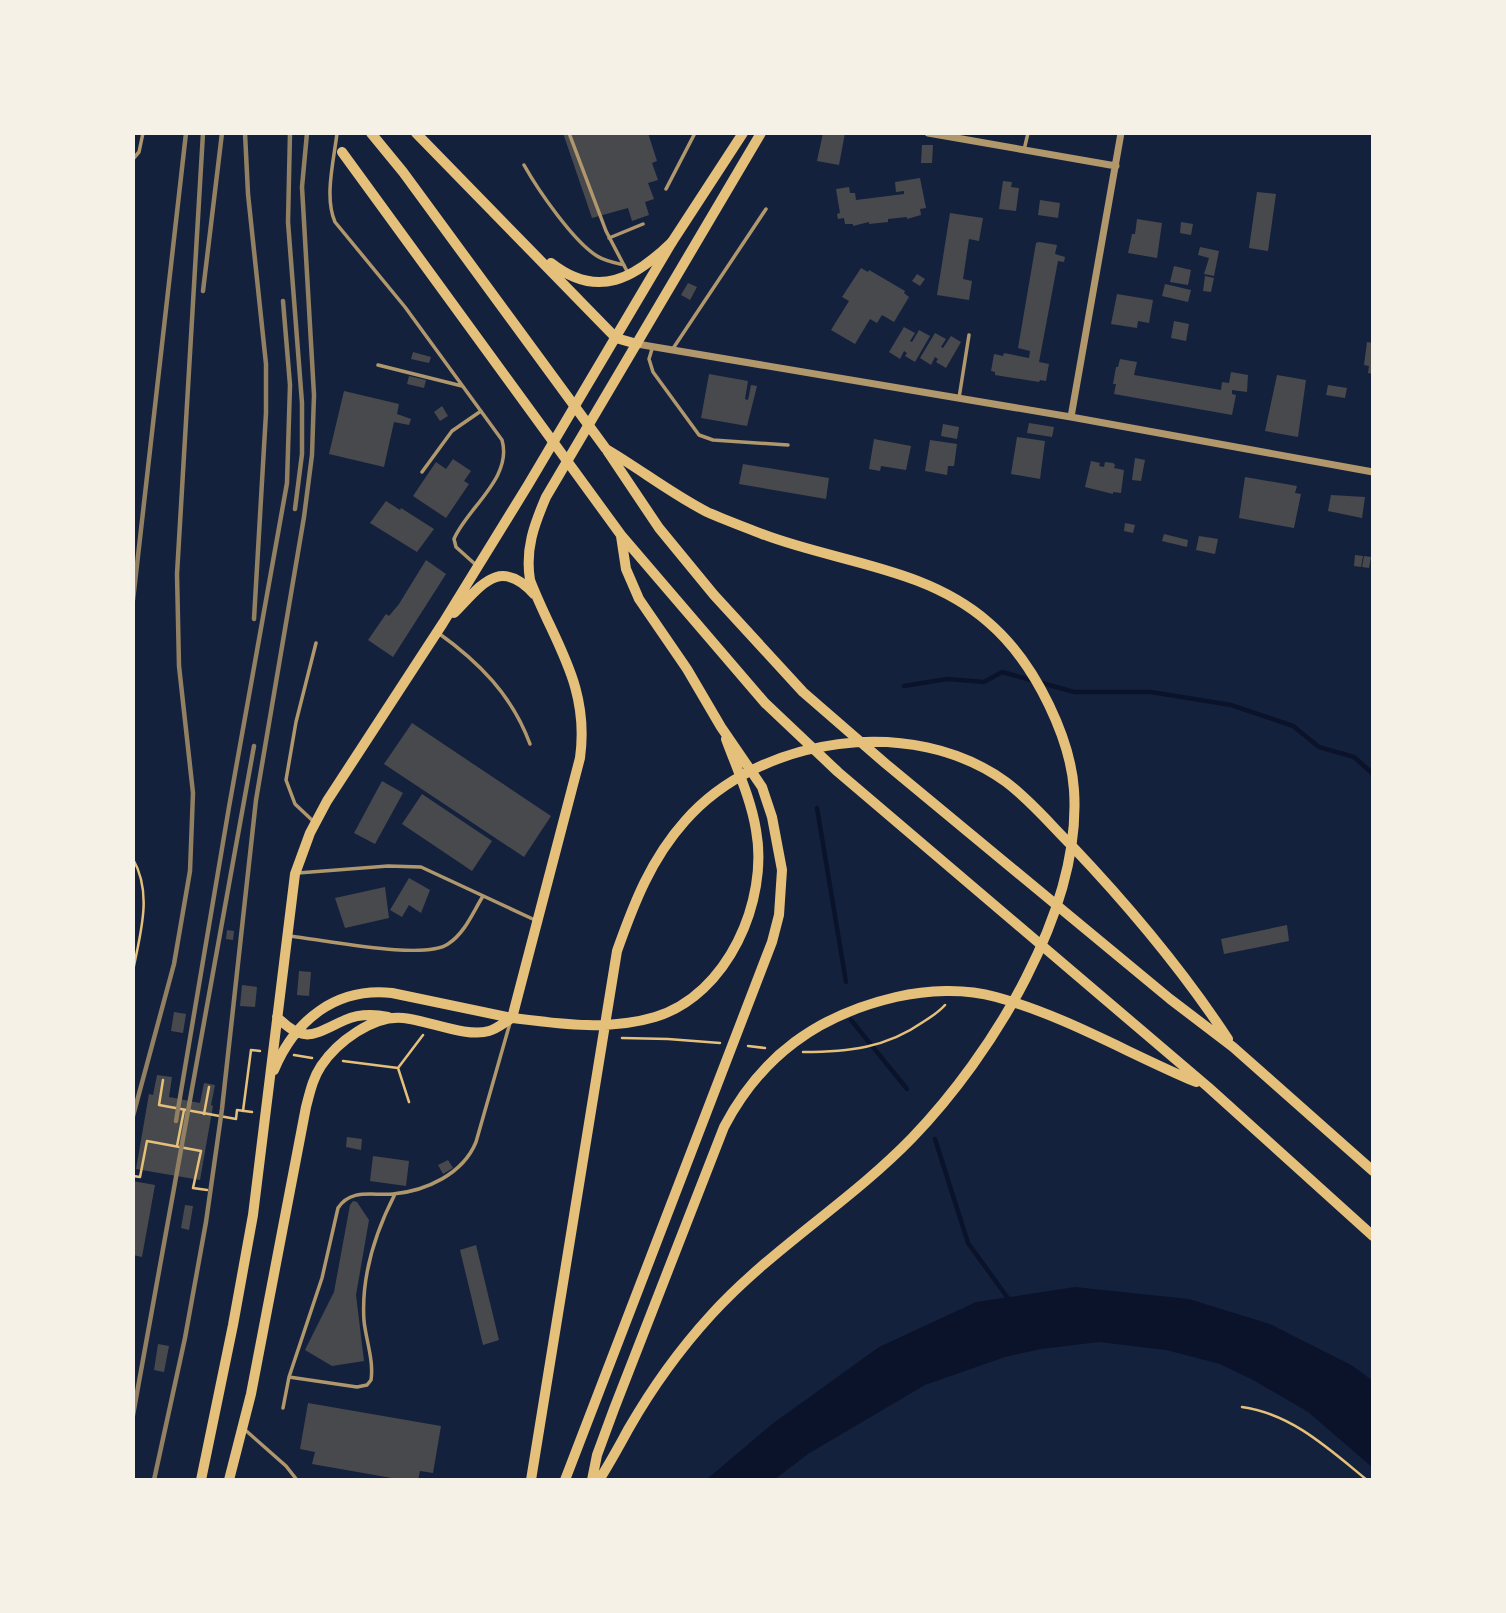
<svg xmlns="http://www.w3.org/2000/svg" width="1506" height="1613" viewBox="0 0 1506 1613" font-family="Quicksand,sans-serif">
	<rect width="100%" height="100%" fill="#14213d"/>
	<!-- water -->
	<path fill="#0b132b" d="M 1075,1287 L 1189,1299 L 1270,1324 L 1353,1366 L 1373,1381 L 1373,1468 L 1308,1412 L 1255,1381 L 1220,1364 L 1166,1350 L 1099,1342 L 1041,1349 L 1005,1357 L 925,1385 L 808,1454 L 774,1480 L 706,1480 L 772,1424 L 879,1347 L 976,1302 Z"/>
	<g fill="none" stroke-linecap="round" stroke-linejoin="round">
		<!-- stream -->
		<path stroke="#0b132b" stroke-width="4.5" d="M 904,686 L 947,679 L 984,682 L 1002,672 L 1074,692 L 1151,692 L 1231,705 L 1293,726 L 1319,747 L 1354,757 L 1373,774
			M 817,808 L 846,982
			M 851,1020 L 907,1089
			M 935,1139 L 968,1243 L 1010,1301"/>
	</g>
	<!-- building -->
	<path fill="#48494c" d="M 563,133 L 648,133 L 657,161 L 652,163 L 658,180 L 648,183 L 654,199 L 645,202 L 649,215 L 632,221 L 628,208 L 592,218 Z
		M 823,133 L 845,133 L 839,165 L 817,161 Z
		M 922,145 L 933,145 L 932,163 L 921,163 Z
		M 920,178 L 926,208 L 920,209 L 921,215 L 907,219 L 907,217 L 888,219 L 888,222 L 869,224 L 869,222 L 853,226 L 853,224 L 845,224 L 844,218 L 838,219 L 837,214 L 840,213 L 836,189 L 849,187 L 850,193 L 855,193 L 856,200 L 904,194 L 904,191 L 896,192 L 895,182 Z
		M 1003,181 L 1012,182 L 1011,187 L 1019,188 L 1016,211 L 999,209 Z
		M 1257,192 L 1276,194 L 1268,251 L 1249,248 Z
		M 1040,200 L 1060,203 L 1058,218 L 1038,215 Z
		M 950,213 L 983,218 L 979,241 L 969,239 L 963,279 L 972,281 L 969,300 L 937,295 Z
		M 1137,219 L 1162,223 L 1157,258 L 1128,253 L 1132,234 L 1135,234 Z
		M 1181,222 L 1193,224 L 1191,235 L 1180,233 Z
		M 1039,242 L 1057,245 L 1055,254 L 1065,257 L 1064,262 L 1058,261 L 1039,362 L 1049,364 L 1046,381 L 1040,380 L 1039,382 L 995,375 L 995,372 L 991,371 L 994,354 L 1003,356 L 1004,353 L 1029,358 L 1030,351 L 1018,348 L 1036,243 Z
		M 1200,247 L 1219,251 L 1214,276 L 1204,274 L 1209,258 L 1198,255 Z
		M 1174,266 L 1191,270 L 1188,285 L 1170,282 Z
		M 861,268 L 868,272 L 869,270 L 905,291 L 904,293 L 909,297 L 894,322 L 882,315 L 877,323 L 870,319 L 855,344 L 831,330 L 849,301 L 842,297 Z
		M 917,274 L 925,279 L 920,286 L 912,281 Z
		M 1205,276 L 1214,278 L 1211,292 L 1203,291 Z
		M 688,283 L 697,287 L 690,300 L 681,295 Z
		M 1165,284 L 1191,290 L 1188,302 L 1162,296 Z
		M 1117,294 L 1153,300 L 1149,323 L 1138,321 L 1137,328 L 1111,324 Z
		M 1174,321 L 1189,324 L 1186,341 L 1171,338 Z
		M 904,327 L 915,333 L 910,341 L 912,342 L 919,330 L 930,336 L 915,362 L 905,356 L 907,353 L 904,351 L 900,359 L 889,352 Z
		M 935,333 L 946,339 L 941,347 L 943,348 L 951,336 L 961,342 L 946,368 L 936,362 L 938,359 L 935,357 L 931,365 L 920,358 Z
		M 1367,342 L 1373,343 L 1373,374 L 1368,373 L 1369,366 L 1364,365 Z
		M 413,352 L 431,357 L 429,363 L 411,359 Z
		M 1120,359 L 1137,362 L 1134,375 L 1221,390 L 1222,382 L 1229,383 L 1231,372 L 1248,375 L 1247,392 L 1232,390 L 1232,394 L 1236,395 L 1232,415 L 1114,394 L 1116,384 L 1113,384 L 1116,367 L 1118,367 Z
		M 709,374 L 748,381 L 745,399 L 748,400 L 751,385 L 757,386 L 747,426 L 701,418 Z
		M 1277,375 L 1306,380 L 1298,437 L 1265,431 Z
		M 409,376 L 426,380 L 424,388 L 407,384 Z
		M 1328,385 L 1347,388 L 1345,398 L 1326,395 Z
		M 344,391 L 399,404 L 397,414 L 411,419 L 409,425 L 394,422 L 384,467 L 329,454 Z
		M 442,406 L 448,416 L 440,421 L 434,412 Z
		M 1029,423 L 1054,427 L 1052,437 L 1027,433 Z
		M 943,424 L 959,427 L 957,439 L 941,436 Z
		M 1017,437 L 1045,441 L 1040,479 L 1011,474 Z
		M 874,439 L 911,446 L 906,470 L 881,466 L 880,471 L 869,469 Z
		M 930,440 L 957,444 L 954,466 L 948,466 L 947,475 L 925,471 Z
		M 1135,458 L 1145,460 L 1141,481 L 1132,480 Z
		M 453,459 L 471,471 L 464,481 L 469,484 L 446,518 L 413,496 L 436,462 L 446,469 Z
		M 1091,461 L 1100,463 L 1099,466 L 1104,467 L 1105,462 L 1113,463 L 1115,465 L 1114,468 L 1124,470 L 1121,493 L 1113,492 L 1113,494 L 1085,487 Z
		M 743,464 L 829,478 L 826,499 L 739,484 Z
		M 1245,477 L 1297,486 L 1295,493 L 1301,494 L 1294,528 L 1239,518 Z
		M 1331,495 L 1365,497 L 1362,518 L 1328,511 Z
		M 386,501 L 400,510 L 401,508 L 434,529 L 417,552 L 370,523 Z
		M 1125,523 L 1135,525 L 1133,533 L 1124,531 Z
		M 1164,534 L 1188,540 L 1187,547 L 1162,541 Z
		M 1199,536 L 1218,539 L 1215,554 L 1196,550 Z
		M 1355,555 L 1363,556 L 1361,567 L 1354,566 Z
		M 1364,556 L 1371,557 L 1369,568 L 1362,567 Z
		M 426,560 L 446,574 L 393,657 L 368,640 L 386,614 L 389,616 L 399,604 Z
		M 412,723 L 551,816 L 524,857 L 384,764 Z
		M 382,781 L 403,793 L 375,844 L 354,833 Z
		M 422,794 L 492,841 L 472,871 L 402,824 Z
		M 409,878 L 430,890 L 421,913 L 409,905 L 402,917 L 390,910 Z
		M 385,887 L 389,918 L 345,928 L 335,898 Z
		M 1287,925 L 1289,941 L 1224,954 L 1221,939 Z
		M 227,930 L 234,931 L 233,940 L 226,939 Z
		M 299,971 L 311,972 L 309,996 L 297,995 Z
		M 242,985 L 257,987 L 255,1007 L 240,1006 Z
		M 174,1012 L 186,1014 L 183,1033 L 171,1031 Z
		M 157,1075 L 172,1077 L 169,1097 L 200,1103 L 204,1083 L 215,1085 L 211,1105 L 213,1106 L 200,1180 L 136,1169 L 149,1094 L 153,1095 Z
		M 347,1137 L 362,1139 L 361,1150 L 346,1147 Z
		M 373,1156 L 409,1161 L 406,1186 L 370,1181 Z
		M 448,1160 L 453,1168 L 443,1174 L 438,1165 Z
		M 133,1181 L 155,1185 L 142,1257 L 133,1255 Z
		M 353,1201 L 357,1202 L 369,1220 L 356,1295 L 364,1361 L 332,1366 L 305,1350 L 334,1292 L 350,1205 Z
		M 185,1205 L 193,1206 L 189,1230 L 181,1228 Z
		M 476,1245 L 499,1340 L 483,1345 L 460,1250 Z
		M 158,1344 L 169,1346 L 164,1372 L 154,1370 Z
		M 308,1403 L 441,1426 L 433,1473 L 420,1471 L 418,1480 L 403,1480 L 312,1464 L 315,1452 L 300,1449 Z"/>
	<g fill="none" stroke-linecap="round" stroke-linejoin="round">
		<!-- path -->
		<path stroke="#e5c07b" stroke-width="2.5" d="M 133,859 C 153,894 140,934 133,971
			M 622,1038 L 668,1039 L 720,1043
			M 748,1046 L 765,1048
			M 803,1052 C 848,1052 886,1048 923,1022 C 931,1017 939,1012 945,1005
			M 294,1055 L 312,1058
			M 343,1061 L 398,1068
			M 163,1080 L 159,1105 L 236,1119 L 237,1110 L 252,1112
			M 409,1102 L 398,1068 L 423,1035
			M 243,1111 L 251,1050 L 260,1051
			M 204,1114 L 209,1087
			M 177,1146 L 184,1110
			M 133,1176 L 140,1177 L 147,1141 L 201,1151 L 193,1188 L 207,1190
			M 1242,1407 C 1292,1414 1329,1449 1367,1480"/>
		<!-- service -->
		<path stroke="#b1986c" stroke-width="3.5" d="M 337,133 C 334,160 324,197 335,222 L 405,307 L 502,440 C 513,478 467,508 454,539 L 456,547 L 476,565
			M 569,133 L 606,231 L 628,273
			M 1024,150 L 1028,133
			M 133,159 L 139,152 L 143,133
			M 524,165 C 538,190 573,241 597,256 C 605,261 615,263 624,265
			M 666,189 L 695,133
			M 609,238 L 643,224
			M 652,349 L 649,359 L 653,372 L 699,435 L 713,440 L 788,445
			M 672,350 L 766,209
			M 378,365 L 462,386
			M 959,398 L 969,335
			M 422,472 L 452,431 L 481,411
			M 437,632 C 479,662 512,695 530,744
			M 313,821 L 295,804 L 286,780 L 296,722 L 316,643
			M 298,873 L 388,866 L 421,867 L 537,921
			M 288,936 C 322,939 423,961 448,944 C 465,933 473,912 483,896
			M 289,1377 L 357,1387 L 367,1385 L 371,1380 C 374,1361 366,1340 364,1321 C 361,1277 375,1233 395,1194
			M 283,1408 L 289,1377 L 322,1278 L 338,1208 C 351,1188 373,1196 393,1194 C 426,1191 463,1174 476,1142 L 510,1023
			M 243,1428 L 286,1466 L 297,1480"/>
		<!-- minor -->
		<path stroke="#b1986c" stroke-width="7" d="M 928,133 L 1116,166
			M 637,344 L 1071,417 L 1373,472
			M 1071,417 L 1121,133"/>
		<!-- secondary -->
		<path stroke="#e5c07b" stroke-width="10" d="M 454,613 C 481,586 499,556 534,594
			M 277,1017 C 305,1045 314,1034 345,1020 C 359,1014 373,1014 388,1017
			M 274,1070 C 295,1020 336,987 392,993 L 512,1018
			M 201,1480 L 233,1325 L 253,1215 L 295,874 L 310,833 L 327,801 L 443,623 L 528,485 L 672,242 L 743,133
			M 229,1480 L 251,1394 L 306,1107 C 310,1092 313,1078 321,1066 C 337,1042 373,1015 403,1018 C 427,1020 467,1038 489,1031 C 497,1029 505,1022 512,1018 L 580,758 C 590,685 554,643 530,580 C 525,549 534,525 546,497 L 761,133"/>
		<!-- trunk -->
		<path stroke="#e5c07b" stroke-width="10" d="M 371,133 L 403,172 L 606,449 L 659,528 L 714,595 L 803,692 L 886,764 L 1170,999 L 1233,1047 L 1373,1171
			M 416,133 L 616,338 L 637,344
			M 342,152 L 621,535 L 765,703 L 838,772 L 1208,1087 L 1373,1236
			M 551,263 C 598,300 635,278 672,242
			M 512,1018 C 560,1024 608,1031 655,1017 C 728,995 769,900 756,830 C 751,799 737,769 726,739
			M 531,1480 L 617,951 C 634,903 651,859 685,821 C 759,736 913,714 1006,782 C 1030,800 1050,824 1071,845 C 1128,905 1182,969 1228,1039
			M 565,1480 L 772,942 L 779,915 L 782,870 L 772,817 L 762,787 L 721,727 L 687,669 L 639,599 L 626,569 L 621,536
			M 592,1480 L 597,1455 L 614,1409 L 724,1127 C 761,1056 818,1015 896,997 C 927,990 964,988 996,997 C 1066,1016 1129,1054 1196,1082
			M 599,1480 C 610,1463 619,1446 629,1428 C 652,1388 680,1349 711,1315 C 771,1249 850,1202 912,1138 C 992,1055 1082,910 1074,790 C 1072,760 1062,732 1049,705 C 1034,674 1015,645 988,622 C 925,567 838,563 762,534 C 744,527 725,520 707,512 C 672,494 640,469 606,449"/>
		<!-- rail -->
		<path stroke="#918062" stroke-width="4.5" d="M 245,133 L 248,194 L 266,364 L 266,413 L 254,619
			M 290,133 L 288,222 L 302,403 L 302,454 L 295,509
			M 203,291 L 222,133
			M 133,600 L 186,133
			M 133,1116 L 174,964 L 190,871 L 193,793 L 179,666 L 177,574 L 203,133
			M 176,1121 L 229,807 L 287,483 L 290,385 L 283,301
			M 133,1415 L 254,746
			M 154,1480 L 185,1338 L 206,1222 L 222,1109 L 256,800 L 304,517 L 312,455 L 314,395 L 302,187 L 307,133"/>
	</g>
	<!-- border -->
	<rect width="1506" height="1613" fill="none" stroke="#f6f1e7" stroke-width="270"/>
</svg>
